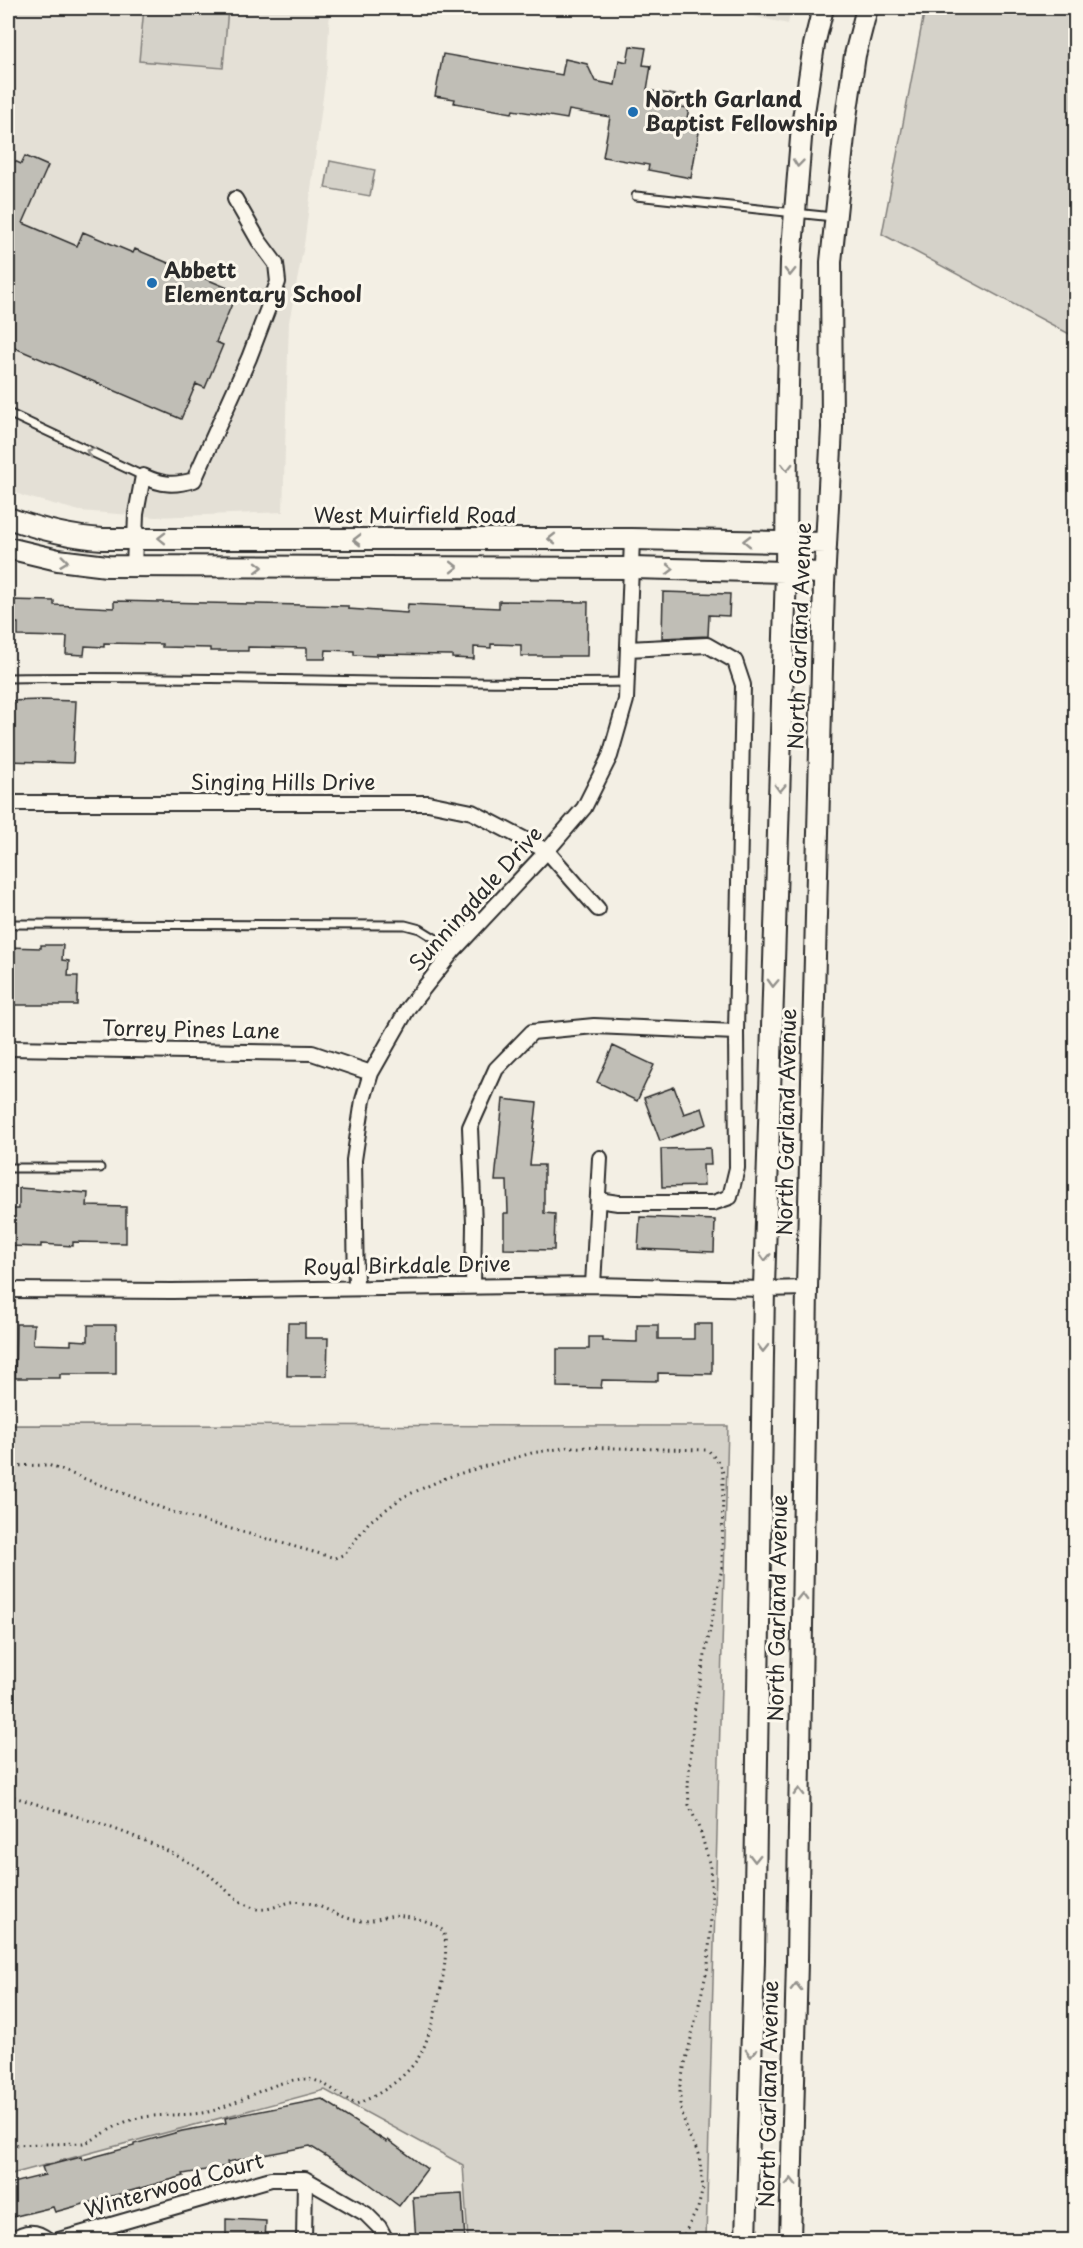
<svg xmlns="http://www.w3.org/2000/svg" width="1083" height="2248" viewBox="0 0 1083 2248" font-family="'Playpen Sans',sans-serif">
	<rect width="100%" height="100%" fill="#f3efe4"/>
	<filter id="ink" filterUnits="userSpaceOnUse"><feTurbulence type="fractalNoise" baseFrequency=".0167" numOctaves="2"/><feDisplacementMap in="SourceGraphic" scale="12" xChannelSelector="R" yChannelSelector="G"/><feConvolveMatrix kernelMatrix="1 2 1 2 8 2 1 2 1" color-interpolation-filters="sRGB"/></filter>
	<g filter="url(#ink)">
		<!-- built -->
		<path fill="#e4e0d6" d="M 8,8 L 330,8 L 327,66 L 304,245 L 289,322 L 283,512 L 156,517 L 80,511 L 23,496 L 8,489 Z
			M 717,8 L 791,8 L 788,24 Z"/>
		<!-- green -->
		<path fill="#d5d2c9" stroke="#807e7a" stroke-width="1.5" d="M 144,8 L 228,8 L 223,68 L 139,61 Z
			M 925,8 L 1075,8 L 1075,337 L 882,234 Z
			M 330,161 L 375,170 L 370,196 L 325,188 Z
			M 8,1425 L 728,1426 L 706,2240 L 468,2240 L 463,2165 L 325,2090 L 8,2175 Z"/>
		<!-- building -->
		<path fill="#c0beb6" stroke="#2b2b2b" stroke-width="1.5" d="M 630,46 L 646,48 L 643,65 L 651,66 L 647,90 L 675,95 L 673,106 L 689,108 L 685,129 L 699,132 L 691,178 L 648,170 L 649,165 L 603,157 L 610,117 L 569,110 L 567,119 L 513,110 L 512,113 L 454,103 L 455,99 L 435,96 L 443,54 L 562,75 L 565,59 L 587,64 L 595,81 L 615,85 L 619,60 L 627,62 Z
			M 25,156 L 48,166 L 23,223 L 77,246 L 83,232 L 133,253 L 135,249 L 237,292 L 216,342 L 223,345 L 205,388 L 196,384 L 181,419 L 8,345 L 8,158 L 21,164 Z
			M 663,592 L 730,594 L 729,616 L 709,615 L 708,636 L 662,638 Z
			M 8,600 L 54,601 L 54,605 L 114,608 L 114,601 L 348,606 L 348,609 L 407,613 L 408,604 L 499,608 L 499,601 L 588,602 L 587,656 L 521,656 L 521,645 L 491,644 L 491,648 L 474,647 L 474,659 L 452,658 L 452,655 L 376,654 L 376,656 L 354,655 L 354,651 L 326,650 L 325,659 L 307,659 L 307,648 L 248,647 L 248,651 L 210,651 L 210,648 L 162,647 L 162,644 L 104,643 L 104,647 L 85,646 L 84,655 L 66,654 L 67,637 L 18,636 L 18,623 L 8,623 Z
			M 41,700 L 76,701 L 73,763 L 8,761 L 8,701 Z
			M 41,945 L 63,945 L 62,960 L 69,961 L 68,976 L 78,976 L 77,1005 L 8,1005 L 8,947 L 41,948 Z
			M 613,1046 L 654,1065 L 637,1101 L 597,1082 Z
			M 674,1087 L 684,1114 L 702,1108 L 707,1124 L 660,1141 L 644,1098 Z
			M 503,1099 L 537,1103 L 530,1165 L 544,1165 L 544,1213 L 555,1214 L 554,1250 L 504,1249 L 504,1213 L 508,1213 L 507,1181 L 495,1181 Z
			M 710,1148 L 711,1165 L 703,1165 L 704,1186 L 662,1187 L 661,1149 Z
			M 19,1188 L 88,1193 L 87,1206 L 126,1207 L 126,1243 L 73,1242 L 73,1246 L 41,1244 L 41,1247 L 8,1246 L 8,1209 L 19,1209 Z
			M 640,1217 L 715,1220 L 714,1252 L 638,1249 Z
			M 288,1323 L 305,1323 L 305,1338 L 328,1338 L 327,1376 L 287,1376 Z
			M 16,1324 L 34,1324 L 33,1344 L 71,1345 L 71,1340 L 88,1341 L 88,1325 L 116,1325 L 116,1374 L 60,1374 L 60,1378 L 15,1378 Z
			M 694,1324 L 712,1324 L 712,1374 L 658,1373 L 658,1381 L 602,1380 L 601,1388 L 557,1387 L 557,1349 L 589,1349 L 589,1337 L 602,1337 L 602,1341 L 637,1342 L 637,1325 L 658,1325 L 658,1339 L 694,1339 Z
			M 322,2099 L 338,2109 L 339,2112 L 387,2142 L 388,2140 L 427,2169 L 399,2206 L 363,2179 L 310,2146 L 227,2162 L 228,2166 L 183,2174 L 184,2176 L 55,2212 L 53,2207 L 8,2218 L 8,2184 L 45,2175 L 42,2167 L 81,2157 L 82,2160 L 134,2146 L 134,2144 L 182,2131 L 226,2123 L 225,2118 Z
			M 462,2194 L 465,2241 L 416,2241 L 413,2197 Z
			M 226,2219 L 266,2221 L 265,2241 L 226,2241 Z"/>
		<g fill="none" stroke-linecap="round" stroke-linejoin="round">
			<!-- lane casing -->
			<g stroke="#2b2b2b" stroke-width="11">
				<path id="lane" d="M 636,196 L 833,217
					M 8,413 L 143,476
					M 8,678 C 214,675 420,685 627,682
					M 8,924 L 405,925 L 420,929 L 454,950
					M 8,1168 L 100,1168"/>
			</g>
			<!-- street casing -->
			<g stroke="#2b2b2b" stroke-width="18">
				<path id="street" d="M 134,567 L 136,514 L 143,476 C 162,485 174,486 194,480 L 249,358 L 278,282 L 276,264 L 259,241 L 235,199
					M 8,803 L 428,803 L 472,812 L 547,851 L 598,909
					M 8,1048 L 312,1053 L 371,1073
					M 598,1200 L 618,1203 L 713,1203 L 730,1197 L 737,1168 L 736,1032 L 743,685 L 735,661 L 707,645 L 628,649
					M 593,1285 L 600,1158
					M 473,1286 L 474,1224 L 470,1127 L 496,1069 L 532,1032 L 594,1026 L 736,1032
					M 356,1288 L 354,1160 L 363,1100 L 371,1073 L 408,1008 L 454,950 L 547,851 L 584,808 L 610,756 L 626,700 L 632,539
					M 8,1290 L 172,1291 L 593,1285 L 764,1289 L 807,1288
					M 12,2240 C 24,2231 36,2230 48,2240
					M 59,2240 L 271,2179 L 305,2179 L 366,2214 L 379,2227 L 386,2240
					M 304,2240 L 305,2179"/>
			</g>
			<!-- secondary casing -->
			<g stroke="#2b2b2b" stroke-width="24">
				<path id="secondary" d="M 8,518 C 39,529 69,537 103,539 L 632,539 L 826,543
					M 8,548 L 58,560 L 107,566 L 632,568 L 825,573
					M 746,2240 L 754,1960 L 764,1287 L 786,571 L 787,428 L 791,261 L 802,126 L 814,45 L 823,8
					M 790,2240 L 797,1961 L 807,1288 L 824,584 L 832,428 L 831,262 L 846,117 L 855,55 L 867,8"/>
			</g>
			<!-- path -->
			<path stroke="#2b2b2b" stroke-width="3" stroke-dasharray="1.5 4.5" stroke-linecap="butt" d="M 8,1466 L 48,1465 L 178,1514 L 335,1558 L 345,1554 L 369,1522 L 403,1497 L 448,1477 L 489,1465 L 532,1453 L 569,1447 L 708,1450 L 720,1464 L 723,1473 L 722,1568 L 694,1712 L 688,1785 L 689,1805 L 701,1833 L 710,1866 L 712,1901 L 708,1966 L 680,2085 L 680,2106 L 688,2134 L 699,2154 L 703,2188 L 698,2208 L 681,2240
				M 8,1795 C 66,1814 128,1829 183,1859 C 193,1864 205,1871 213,1878 C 226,1889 240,1906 258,1909 C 273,1911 287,1899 302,1902 C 323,1904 339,1919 362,1921 C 372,1921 380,1918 389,1916 C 400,1913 433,1921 441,1929 C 456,1943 431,2038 420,2055 C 407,2077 379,2096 356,2104 C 338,2096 324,2078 303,2079 C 275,2080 239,2103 212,2111 C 188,2117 163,2113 139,2118 C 121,2121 106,2133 90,2141 L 83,2143 L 8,2145"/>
			<!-- lane -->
			<use href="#lane" stroke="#fbf7ec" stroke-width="7"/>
			<!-- street -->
			<use href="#street" stroke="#fbf7ec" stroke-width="14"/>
			<!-- secondary -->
			<use href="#secondary" stroke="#fbf7ec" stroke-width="20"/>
		</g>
		<!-- one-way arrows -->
		<defs><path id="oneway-chevron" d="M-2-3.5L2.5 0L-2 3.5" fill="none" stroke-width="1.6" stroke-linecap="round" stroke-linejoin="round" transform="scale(1.5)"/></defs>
		<g stroke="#93918c">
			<use href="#oneway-chevron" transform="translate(798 163) rotate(96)"/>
			<use href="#oneway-chevron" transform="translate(790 272) rotate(91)"/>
			<use href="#oneway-chevron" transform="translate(90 452) rotate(-155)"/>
			<use href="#oneway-chevron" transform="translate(787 467) rotate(90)"/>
			<use href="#oneway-chevron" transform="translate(162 538) rotate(-179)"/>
			<use href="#oneway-chevron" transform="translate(552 539) rotate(180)"/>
			<use href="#oneway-chevron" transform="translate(357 540) rotate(180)"/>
			<use href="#oneway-chevron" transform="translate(747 541) rotate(-179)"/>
			<use href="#oneway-chevron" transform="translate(64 561) rotate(7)"/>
			<use href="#oneway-chevron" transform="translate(259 567)"/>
			<use href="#oneway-chevron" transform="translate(454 567)"/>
			<use href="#oneway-chevron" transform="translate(670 569) rotate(1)"/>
			<use href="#oneway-chevron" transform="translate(780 788) rotate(92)"/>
			<use href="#oneway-chevron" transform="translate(773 983) rotate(92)"/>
			<use href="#oneway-chevron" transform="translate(765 1257) rotate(92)"/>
			<use href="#oneway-chevron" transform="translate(763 1348) rotate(91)"/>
			<use href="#oneway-chevron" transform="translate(802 1597) rotate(-89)"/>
			<use href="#oneway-chevron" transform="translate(799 1792) rotate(-89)"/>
			<use href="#oneway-chevron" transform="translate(755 1858) rotate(91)"/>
			<use href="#oneway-chevron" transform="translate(796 1987) rotate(-89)"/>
			<use href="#oneway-chevron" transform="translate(751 2053) rotate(92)"/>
			<use href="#oneway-chevron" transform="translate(791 2182) rotate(-89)"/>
		</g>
	</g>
	<!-- markers -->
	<g fill="#1f6fb2" stroke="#fbf7ec" stroke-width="2">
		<circle cx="633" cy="112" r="6"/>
		<circle cx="152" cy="283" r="6"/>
	</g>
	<g text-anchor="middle" stroke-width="6" stroke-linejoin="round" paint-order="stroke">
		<!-- poi labels -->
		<g font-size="21" font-weight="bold" fill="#2b2b2b" stroke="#fbf7ec" text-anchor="start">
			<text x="645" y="107">North Garland<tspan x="645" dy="24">Baptist Fellowship</tspan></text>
			<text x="164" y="278">Abbett<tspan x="164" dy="24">Elementary School</tspan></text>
		</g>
		<!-- street labels -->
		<g font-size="21" fill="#2b2b2b" stroke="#fbf7ec">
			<text x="415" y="523">West Muirfield Road</text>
			<text transform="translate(800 636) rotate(-88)" y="7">North Garland Avenue</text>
			<text x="283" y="790">Singing Hills Drive</text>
			<text transform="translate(476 899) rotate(-48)" y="7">Sunningdale Drive</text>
			<text transform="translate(191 1030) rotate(1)" y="7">Torrey Pines Lane</text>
			<text transform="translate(787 1122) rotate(-89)" y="7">North Garland Avenue</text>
			<text transform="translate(407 1266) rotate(-1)" y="7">Royal Birkdale Drive</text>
			<text transform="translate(778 1608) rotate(-89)" y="7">North Garland Avenue</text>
			<text transform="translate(769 2094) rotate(-89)" y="7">North Garland Avenue</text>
			<text transform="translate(174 2186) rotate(-16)" y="7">Winterwood Court</text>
		</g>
	</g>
	<!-- margin -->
	<rect width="1083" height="2248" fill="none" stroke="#fbf7ec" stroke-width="30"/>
	<rect x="15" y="15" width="1053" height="2218" fill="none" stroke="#2b2b2b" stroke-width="2" filter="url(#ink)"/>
</svg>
